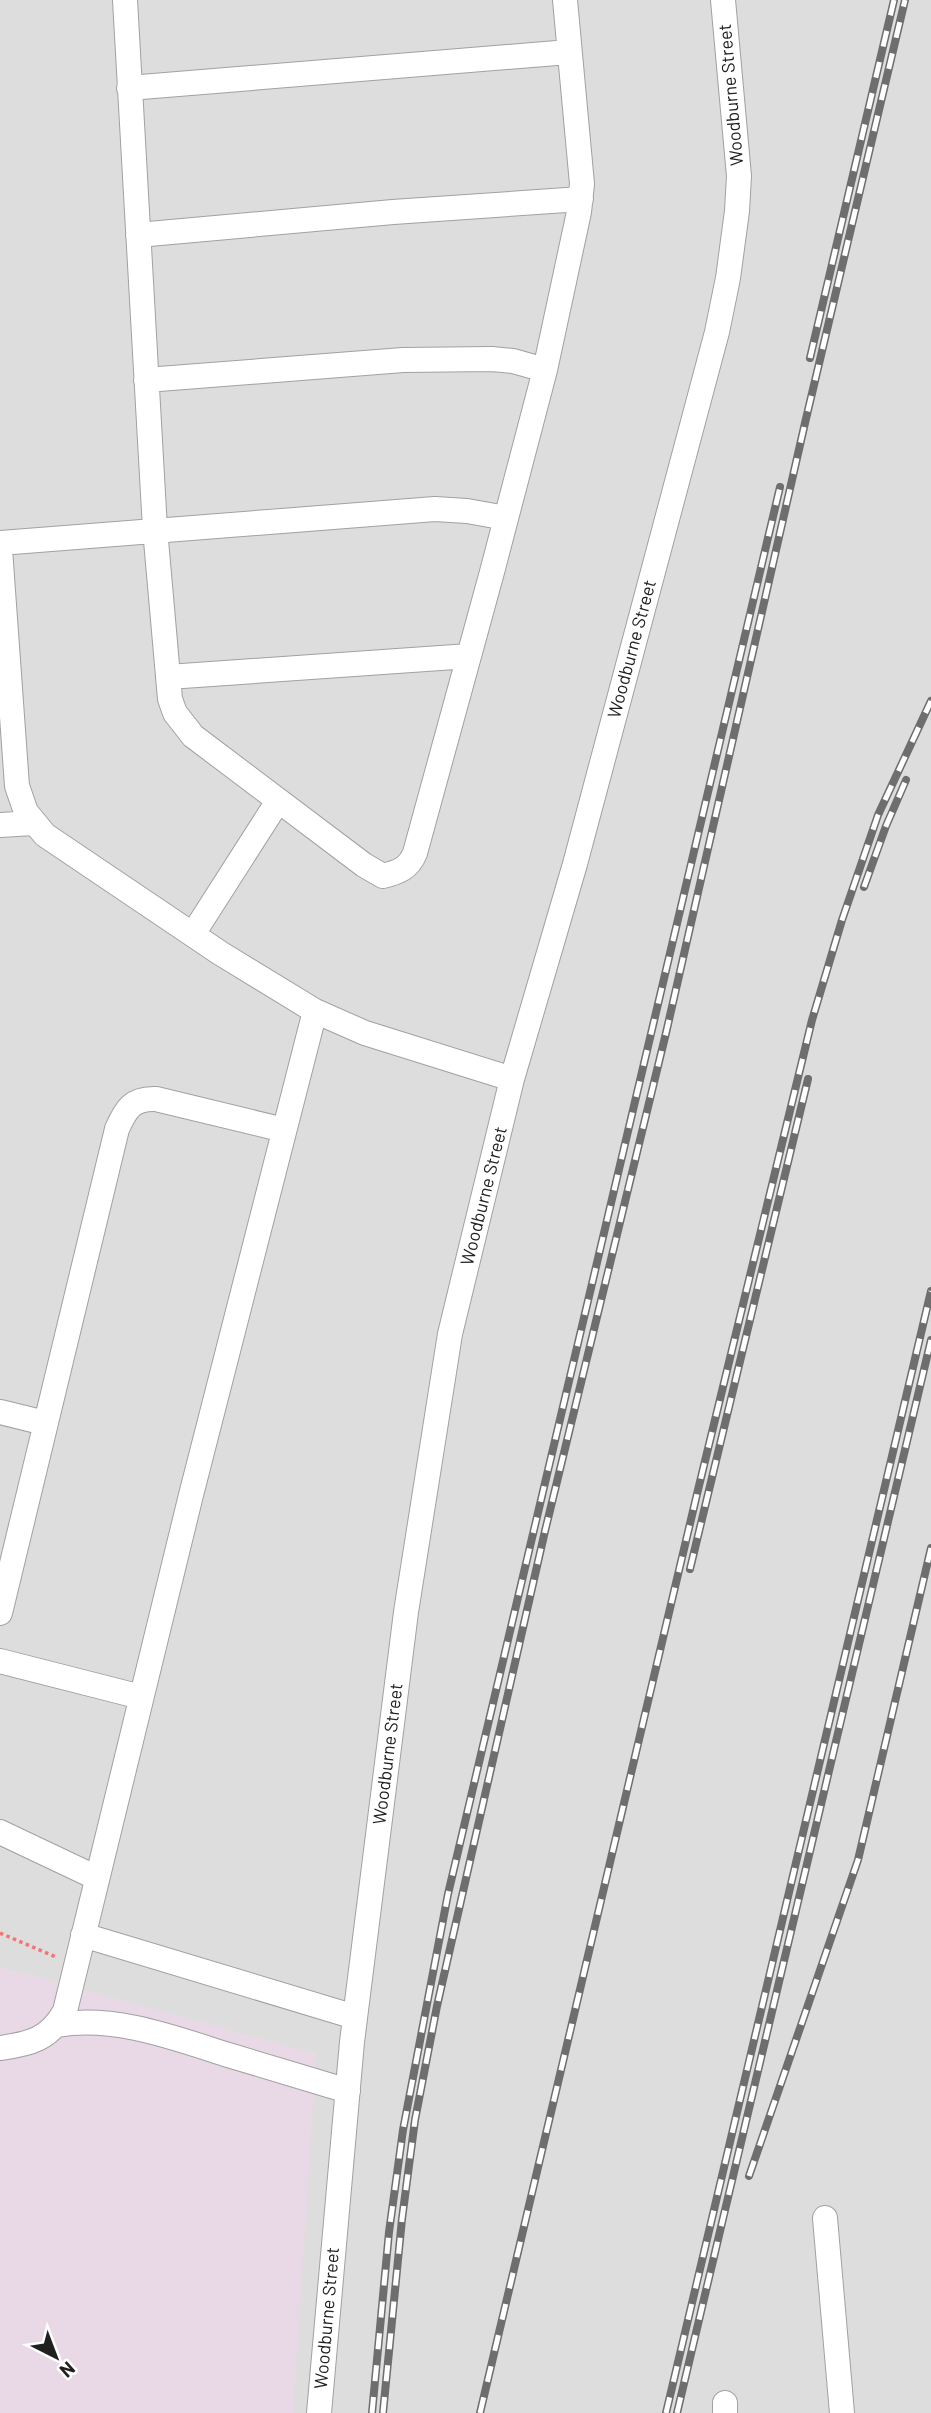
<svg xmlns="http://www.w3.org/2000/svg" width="931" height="2413" viewBox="0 0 931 2413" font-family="Barlow,sans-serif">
	<rect width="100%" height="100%" fill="#f0ece6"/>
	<!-- residential -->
	<path fill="#dedddd" d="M 0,0 L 931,0 L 931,2413 L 0,2413 Z"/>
	<!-- industrial -->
	<path fill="#e9d9e7" d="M 0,1967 L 316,2054 L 293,2413 L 0,2413 Z"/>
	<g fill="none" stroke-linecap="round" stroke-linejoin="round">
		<!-- minor casing -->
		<g stroke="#a1a1a1" stroke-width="26">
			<path id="minor" d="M 125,0 L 155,529 L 170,699 L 175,713 L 193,736 L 364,865 L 383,876 C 399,872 409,868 415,853 L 492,572 L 545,370 L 579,212 L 582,184 L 565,0
				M 129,88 L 569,52
				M 138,235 L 393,212 L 581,199
				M 146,380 L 403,360 L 492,359 L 513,361 L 545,370
				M 0,543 L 435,509 L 467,511 L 506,518
				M 0,549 L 17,786 L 26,812 L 45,835 L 220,953 L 315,1011 L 365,1033 L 512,1079
				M 168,677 L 469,656
				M 0,825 L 33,823
				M 193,934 L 278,801
				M 0,1412 L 45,1423
				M 0,1613 L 117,1129 C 126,1109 132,1098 156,1099 L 284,1130
				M 0,1661 L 141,1697
				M 0,1832 L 97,1878
				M 83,1935 L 355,2017
				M 57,2025 C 113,2015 172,2037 225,2054 C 266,2066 307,2079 348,2091
				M 0,2048 C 30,2044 50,2039 65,2011 L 191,1495 L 315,1011
				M 825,2218 L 842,2413
				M 725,2403 L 725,2413
				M 319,2413 L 352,2042 L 406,1612 L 450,1334 L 512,1079 L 575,864 L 717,332 L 728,278 L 737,211 L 739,176 L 723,0"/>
		</g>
		<!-- path -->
		<path stroke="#f47373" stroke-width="3.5" stroke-dasharray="3.5 3.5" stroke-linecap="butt" d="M 0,1933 L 56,1957"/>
		<!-- minor -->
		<use href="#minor" stroke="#fff" stroke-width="24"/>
		<!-- rail casing -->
		<g stroke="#6e6e6e" stroke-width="8">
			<path id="rail" d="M 810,358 L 894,0
				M 864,887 L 886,826 L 906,780
				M 690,1569 L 808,1079
				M 749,2176 L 858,1860 L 931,1548
				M 372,2413 L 389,2232 L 403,2130 L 448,1894 L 780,487
				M 383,2413 L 402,2219 L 415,2120 L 437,2006 L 545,1531 L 666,1033 L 805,423 L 905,0
				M 480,2413 L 697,1494 L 812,1020 L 842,920 L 878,815 L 931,701
				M 666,2413 L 931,1291
				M 677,2413 L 931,1340"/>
		</g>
		<!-- rail -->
		<use href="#rail" stroke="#fff" stroke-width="5" stroke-dasharray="16" stroke-linecap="butt"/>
	</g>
	<g text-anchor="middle" stroke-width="5" stroke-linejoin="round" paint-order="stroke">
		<!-- street labels -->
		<g font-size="18" fill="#202020" stroke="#fff">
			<text transform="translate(731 95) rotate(-95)" y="6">Woodburne Street</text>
			<text transform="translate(632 649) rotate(-75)" y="6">Woodburne Street</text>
			<text transform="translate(484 1196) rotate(-76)" y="6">Woodburne Street</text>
			<text transform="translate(388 1754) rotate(-83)" y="6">Woodburne Street</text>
			<text transform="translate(327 2318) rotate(-85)" y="6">Woodburne Street</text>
		</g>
	</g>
	<!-- north arrow -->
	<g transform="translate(56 2357) rotate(138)" stroke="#ffffff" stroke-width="5" paint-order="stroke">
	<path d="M0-5L12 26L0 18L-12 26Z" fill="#202020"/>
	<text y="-10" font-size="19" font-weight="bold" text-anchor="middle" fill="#202020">N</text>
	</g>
</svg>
